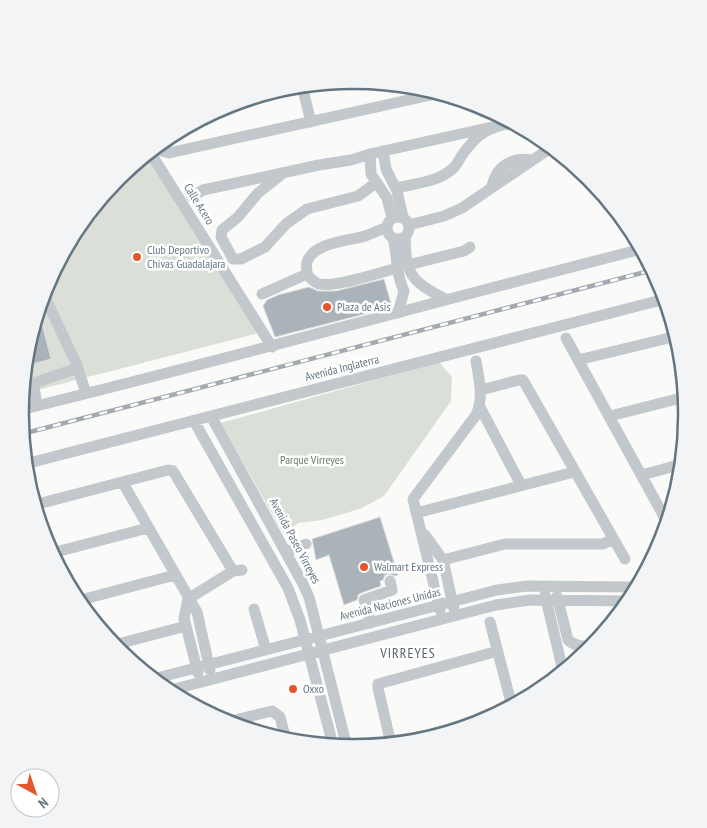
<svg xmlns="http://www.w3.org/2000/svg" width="707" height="828" viewBox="0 0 707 828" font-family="'PT Sans Narrow',sans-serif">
	<rect width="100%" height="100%" fill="#fafaf8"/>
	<!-- park -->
	<path fill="#dadfd7" d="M 148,153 L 259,333 L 22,394 L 26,349 L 46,286 L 76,228 L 118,178 Z
		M 439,362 L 452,377 L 451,401 L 384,496 L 362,508 L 343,514 L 322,520 L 298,523 L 284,535 L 221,423 Z"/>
	<!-- building -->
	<path fill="#aab3b9" stroke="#dcdcda" d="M 384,279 L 392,307 L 275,337 L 263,306 L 267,300 L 278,295 L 309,287 L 318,291 L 336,291 Z
		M 38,309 L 51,359 L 25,366 L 26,349 Z
		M 380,517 L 398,575 L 395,576 L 389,574 L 385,575 L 383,580 L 380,581 L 381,586 L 361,593 L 358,595 L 357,600 L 344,605 L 329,555 L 316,560 L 312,539 Z
		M 659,546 L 653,558 L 647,549 Z"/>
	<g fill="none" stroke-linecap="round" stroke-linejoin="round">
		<!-- minor -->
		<path stroke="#c3c8cc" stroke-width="11" d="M 302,86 L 311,122
			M 160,144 L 162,151 L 169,153 L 440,93
			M 383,151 L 386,169 L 397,191 L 403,217
			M 150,152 L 272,347
			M 370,154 L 371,174 L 387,198 L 392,218
			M 281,175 L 258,193 L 238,217 L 222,230 L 221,237 L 233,259 L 241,259 L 265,247 L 286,224 L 307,209 L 358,196 L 376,183
			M 492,186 C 496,167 512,156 532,160
			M 396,188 C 414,184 437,182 451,170 C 456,167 459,160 462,155 C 478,133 487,128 512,123
			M 192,197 L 203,190 L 319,165 L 351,160 L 370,154 L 492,127
			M387 228a11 11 0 1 1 22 0a11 11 0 1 1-22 0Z
			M 409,225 L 444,216 L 462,208 L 549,149 L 550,146
			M 387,227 C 380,230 373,233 365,236 C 349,241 314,242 307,262 C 306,265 307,270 307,274 C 310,278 313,282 319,284 C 335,288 380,272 398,268
			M 405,237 C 406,246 405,256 408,265 C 411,282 431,291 445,299
			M 393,238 C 398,258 395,272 404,291 L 398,313
			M 408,265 L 464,251 L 470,247
			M 43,293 L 76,363 L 86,393
			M 262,294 L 307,274
			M 566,338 L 667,522
			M 578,360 L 677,336
			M 481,390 L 519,380 L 523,380 L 625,559
			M 37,405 L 34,387 L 37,382 L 78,368
			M 480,407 L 521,485
			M 20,410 C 228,359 434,302 642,249
			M 211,416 L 302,582 L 309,597 L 347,747
			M 610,416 L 685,397
			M 194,421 L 288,588 L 300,620 L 333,745
			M 25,464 L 665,299
			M 642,475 L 682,464
			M 123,483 L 197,612 L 210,670
			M 34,505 L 168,470 L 173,471 L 233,571
			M 416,513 L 574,472
			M 425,535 L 443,560 L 454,609
			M 286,552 L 306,544
			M 52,553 L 148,528
			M 443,560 L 505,544 L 603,544 L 613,539
			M 545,595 L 563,671
			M 557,596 L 568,640 C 576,647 583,646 592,646
			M 77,601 L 175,575
			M 254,609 L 266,650
			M 440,610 L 413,499 L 476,415 C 484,398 479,380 476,361
			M 490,622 L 512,706
			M 371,623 L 364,600 L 392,590 L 390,581
			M 114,645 L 186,626
			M 198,673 L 184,618 L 188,599 L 233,571 L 242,570
			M 153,679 L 497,590 L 527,586 L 637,587
			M 167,691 L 496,605 L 530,600 L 630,601
			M 227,722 L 272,711 L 280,717 L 286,740
			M 410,742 L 441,734
			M 391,744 L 378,688 L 378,684 L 498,651"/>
		<!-- rail casing -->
		<g stroke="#a2aab0" stroke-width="4.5">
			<path id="rail" d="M 22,434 L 653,270"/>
		</g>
		<!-- rail -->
		<use href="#rail" stroke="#fff" stroke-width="2.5" stroke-dasharray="8" stroke-linecap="butt"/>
	</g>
	<!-- markers -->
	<g fill="#e4572e" stroke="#fff" stroke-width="2">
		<circle cx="137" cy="257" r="5"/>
		<circle cx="327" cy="307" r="5"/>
		<circle cx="364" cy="567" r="5"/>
		<circle cx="293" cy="689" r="5"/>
	</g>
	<g text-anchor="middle" stroke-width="5" stroke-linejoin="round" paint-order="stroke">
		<!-- street labels -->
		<g font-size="12" fill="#657683" stroke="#fff">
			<text transform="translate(199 204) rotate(58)" y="4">Calle Acero</text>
			<text transform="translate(342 368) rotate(-14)" y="4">Avenida Inglaterra</text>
			<text transform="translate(295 541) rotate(62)" y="4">Avenida Paseo Virreyes</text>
			<text transform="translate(390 604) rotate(-14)" y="4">Avenida Naciones Unidas</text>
		</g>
		<!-- poi labels -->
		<g font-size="12" fill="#657683" stroke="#fff" text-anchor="start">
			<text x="147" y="254">Club Deportivo<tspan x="147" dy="14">Chivas Guadalajara</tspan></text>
			<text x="337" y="311">Plaza de Asis</text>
			<text x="374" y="571">Walmart Express</text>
			<text x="303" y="693">Oxxo</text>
		</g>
		<!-- park labels -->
		<g font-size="12" fill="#687a64" stroke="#fff">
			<text x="312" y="464">Parque Virreyes</text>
		</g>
		<!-- neighbourhood labels -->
		<g font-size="14" letter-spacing="1" fill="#57646e" stroke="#fff">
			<text x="408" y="658">VIRREYES</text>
		</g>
	</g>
	<!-- crop -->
	<path d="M0 0H707V828H0ZM353 89H354A324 324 0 0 1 678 413V415A324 324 0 0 1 354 739H353A324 324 0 0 1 29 415V413A324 324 0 0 1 353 89Z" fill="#f3f4f5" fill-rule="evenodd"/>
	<path fill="none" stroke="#657683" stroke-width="2.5" d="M353 89H354A324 324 0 0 1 678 413V415A324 324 0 0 1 354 739H353A324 324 0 0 1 29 415V413A324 324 0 0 1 353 89Z"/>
	<!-- north arrow -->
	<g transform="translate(35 793) rotate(140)"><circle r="24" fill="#ffffff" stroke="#c1c8cd"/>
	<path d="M0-4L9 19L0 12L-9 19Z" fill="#e4572e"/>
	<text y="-8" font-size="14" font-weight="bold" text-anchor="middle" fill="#657683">N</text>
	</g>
</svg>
